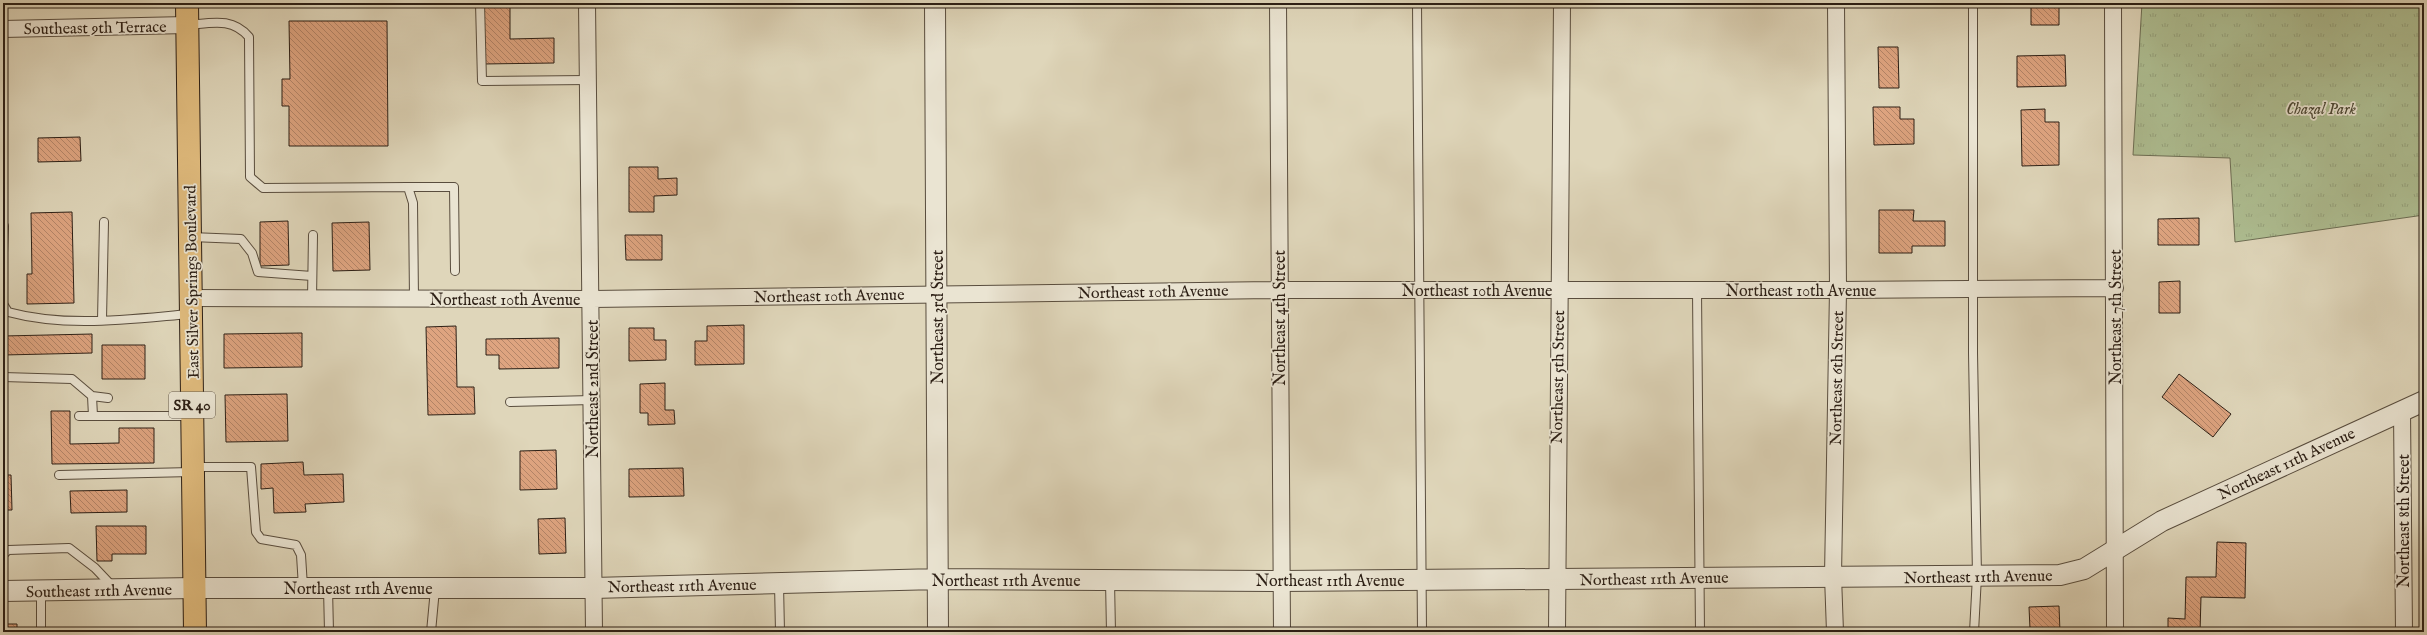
<svg xmlns="http://www.w3.org/2000/svg" width="2427" height="635" viewBox="0 0 2427 635" font-family="'IM FELL English',serif">
	<defs>
		<pattern id="park-tufts" width="24" height="20" patternUnits="userSpaceOnUse"><rect width="24" height="20" fill="#aebe92"/><path d="M3 7l-1-3M5 7V3M7 7l1-3M15 17l-1-3M17 17v-4M19 17l1-3" fill="none" stroke="#96a37d"/></pattern>
		<pattern id="building-back-hatch" width="6" height="6" patternUnits="userSpaceOnUse"><rect width="6" height="6" fill="#dea480"/><path d="M-1 5l2 2M0 0l6 6M5-1l2 2" fill="none" stroke="#b48568"/></pattern>
	</defs>
	<rect width="100%" height="100%" fill="#dfd6ba"/>
	<filter id="stains"><feTurbulence type="fractalNoise" baseFrequency=".005" numOctaves="4"/><feColorMatrix values="0 0 0 0 .2 0 0 0 0 .09 0 0 0 0 .02 0 0 0 .5 -.17"/></filter>
	<radialGradient id="worn" r=".72"><stop offset=".6" stop-color="#630" stop-opacity="0"/><stop offset="1" stop-color="#630" stop-opacity=".3"/></radialGradient>
	<!-- park -->
	<path fill="url(#park-tufts)" stroke="#6d6e54" d="M 2142,3 L 2424,3 L 2424,215 L 2235,242 L 2230,158 L 2133,155 Z"/>
	<!-- building -->
	<path fill="url(#building-back-hatch)" stroke="#2c1f15" d="M 482,3 L 510,3 L 510,39 L 554,38 L 554,63 L 483,64 Z
		M 2031,3 L 2059,3 L 2059,25 L 2031,25 Z
		M 289,21 L 387,21 L 388,146 L 289,146 L 289,106 L 282,106 L 282,79 L 290,79 Z
		M 1878,47 L 1898,47 L 1899,88 L 1879,88 Z
		M 2065,55 L 2066,86 L 2017,87 L 2017,56 Z
		M 1873,107 L 1900,107 L 1900,119 L 1914,119 L 1914,144 L 1874,145 Z
		M 2045,109 L 2045,122 L 2059,122 L 2059,165 L 2022,166 L 2021,110 Z
		M 80,137 L 81,161 L 38,162 L 38,138 Z
		M 629,167 L 658,167 L 658,179 L 677,178 L 677,195 L 654,196 L 654,212 L 629,212 Z
		M 1879,210 L 1914,210 L 1913,221 L 1945,221 L 1945,246 L 1912,246 L 1912,253 L 1879,253 Z
		M 72,212 L 74,303 L 27,304 L 27,274 L 32,274 L 31,213 Z
		M 2199,218 L 2199,245 L 2158,245 L 2158,219 Z
		M 288,221 L 289,265 L 260,266 L 260,222 Z
		M 369,222 L 370,270 L 333,271 L 332,223 Z
		M 625,235 L 662,235 L 662,260 L 626,260 Z
		M 2180,281 L 2180,313 L 2159,313 L 2159,282 Z
		M 744,325 L 744,364 L 695,365 L 695,341 L 707,341 L 707,326 Z
		M 456,326 L 457,387 L 474,387 L 475,414 L 428,415 L 426,327 Z
		M 629,328 L 654,328 L 654,340 L 666,340 L 666,360 L 629,361 Z
		M 302,333 L 302,367 L 224,368 L 224,334 Z
		M 92,334 L 92,353 L 3,355 L 3,336 Z
		M 559,338 L 559,368 L 499,369 L 499,355 L 486,355 L 486,339 Z
		M 102,345 L 145,345 L 145,379 L 102,379 Z
		M 2179,374 L 2231,414 L 2213,437 L 2162,397 Z
		M 665,383 L 665,410 L 674,410 L 675,424 L 648,425 L 648,413 L 640,413 L 640,384 Z
		M 287,394 L 288,441 L 226,442 L 225,395 Z
		M 51,411 L 70,411 L 70,444 L 119,443 L 119,428 L 154,428 L 154,463 L 52,464 Z
		M 556,450 L 557,489 L 520,490 L 520,451 Z
		M 303,462 L 304,475 L 343,474 L 344,502 L 305,504 L 306,512 L 274,513 L 273,488 L 261,489 L 261,464 Z
		M 683,468 L 684,496 L 629,497 L 629,469 Z
		M 3,475 L 11,475 L 12,510 L 3,510 Z
		M 127,490 L 127,512 L 71,513 L 70,491 Z
		M 565,518 L 566,553 L 539,554 L 538,519 Z
		M 96,526 L 146,526 L 146,554 L 112,554 L 112,561 L 97,561 Z
		M 2217,542 L 2246,543 L 2245,598 L 2201,597 L 2200,632 L 2168,632 L 2168,618 L 2185,619 L 2186,577 L 2216,577 Z
		M 2059,606 L 2060,632 L 1993,632 L 1993,630 L 2030,629 L 2029,607 Z
		M 3,624 L 17,624 L 17,632 L 3,632 Z"/>
	<g fill="none" stroke-linecap="round" stroke-linejoin="round">
		<!-- service casing -->
		<g stroke="#594d3e" stroke-width="10">
			<path id="service" d="M 480,3 L 482,81 L 588,80
				M 1417,3 L 1422,632
				M 1973,3 L 1973,353 L 1977,576 L 1974,632
				M 188,25 C 212,23 232,17 249,37 L 250,177 L 263,188 L 408,187 L 413,203 L 414,299
				M 408,187 L 454,187 L 455,271
				M 191,237 L 241,239 L 252,253 L 258,272 L 312,276
				M 3,253 L 4,226
				M 1697,290 L 1700,632
				M 312,299 L 313,235
				M 3,304 L 8,312 C 67,328 130,319 190,314
				M 102,320 L 104,222
				M 3,377 L 72,379 L 92,396 L 108,398
				M 92,396 L 93,416
				M 510,402 L 592,400
				M 79,416 L 191,416
				M 195,467 L 251,467 L 256,532 L 261,539 L 296,545 L 301,555 L 303,587
				M 59,475 L 192,472
				M 3,555 L 8,550 L 69,548 L 95,568 L 113,587
				M 1110,581 L 1111,632
				M 779,584 L 780,632
				M 328,588 L 329,632
				M 41,591 L 41,632
				M 431,632 L 435,589"/>
		</g>
		<!-- minor casing -->
		<g stroke="#594d3e" stroke-width="18">
			<path id="minor" d="M 587,3 L 594,632
				M 1278,3 L 1282,632
				M 2113,3 L 2115,632
				M 3,29 L 187,25
				M 191,298 L 592,299 L 1278,290 L 1838,290 L 2115,288
				M 2402,410 L 2404,632
				M 1557,632 L 1562,3
				M 1835,632 L 1833,576 L 1838,290 L 1836,3"/>
		</g>
		<!-- tertiary casing -->
		<g stroke="#594d3e" stroke-width="22">
			<path id="tertiary" d="M 935,3 L 938,632
				M 3,591 L 194,588 L 593,588 L 938,579 L 1281,581 L 2060,575 L 2084,569 L 2162,521 L 2424,401"/>
		</g>
		<!-- primary casing -->
		<g stroke="#2c1f15" stroke-width="24">
			<path id="primary" d="M 187,3 L 195,632"/>
		</g>
		<!-- service -->
		<use href="#service" stroke="#eae4d2" stroke-width="8"/>
		<!-- minor -->
		<use href="#minor" stroke="#eae4d2" stroke-width="16"/>
		<!-- tertiary -->
		<use href="#tertiary" stroke="#eae4d2" stroke-width="20"/>
		<!-- primary -->
		<use href="#primary" stroke="#e0bb7d" stroke-width="22"/>
	</g>
	<g text-anchor="middle" stroke-width="3.5" stroke-linejoin="round" paint-order="stroke">
		<!-- shield labels -->
		<rect fill="#eae4d2" stroke="#655a4e" stroke-width="1" x="169" y="392" width="46" height="26" rx="3"/>
		<g font-size="15" font-weight="bold" fill="#2c1f15">
			<text x="192" y="410">SR 40</text>
		</g>
		<!-- street labels -->
		<g font-size="16" fill="#2c1f15" stroke="#eae4d2">
			<text transform="translate(95 27) rotate(-1)" y="6">Southeast 9th Terrace</text>
			<text transform="translate(191 282) rotate(-91)" y="6">East Silver Springs Boulevard</text>
			<text x="1477" y="296">Northeast 10th Avenue</text>
			<text x="1801" y="296">Northeast 10th Avenue</text>
			<text transform="translate(1153 291) rotate(-1)" y="6">Northeast 10th Avenue</text>
			<text transform="translate(829 295) rotate(-1)" y="6">Northeast 10th Avenue</text>
			<text x="505" y="305">Northeast 10th Avenue</text>
			<text transform="translate(937 317) rotate(-90)" y="6">Northeast 3rd Street</text>
			<text transform="translate(2115 317) rotate(-90)" y="6">Northeast 7th Street</text>
			<text transform="translate(1279 318) rotate(-90)" y="6">Northeast 4th Street</text>
			<text transform="translate(1557 377) rotate(-89)" y="6">Northeast 5th Street</text>
			<text transform="translate(1836 378) rotate(-89)" y="6">Northeast 6th Street</text>
			<text transform="translate(592 389) rotate(-90)" y="6">Northeast 2nd Street</text>
			<text transform="translate(2286 463) rotate(-25)" y="6">Northeast 11th Avenue</text>
			<text transform="translate(2403 521) rotate(-90)" y="6">Northeast 8th Street</text>
			<text transform="translate(1978 576) rotate(-1)" y="6">Northeast 11th Avenue</text>
			<text transform="translate(1654 578) rotate(-1)" y="6">Northeast 11th Avenue</text>
			<text x="1006" y="586">Northeast 11th Avenue</text>
			<text x="1330" y="586">Northeast 11th Avenue</text>
			<text transform="translate(682 585) rotate(-1)" y="6">Northeast 11th Avenue</text>
			<text x="358" y="594">Northeast 11th Avenue</text>
			<text transform="translate(99 590) rotate(-1)" y="6">Southeast 11th Avenue</text>
		</g>
		<!-- park labels -->
		<g font-size="16" font-style="italic" fill="#4c4734" stroke="#eae4d2">
			<text x="2321" y="114">Chazal Park</text>
		</g>
	</g>
	<!-- margin -->
	<rect width="2427" height="635" fill="none" stroke="#dfd6ba" stroke-width="16"/>
	<rect x="4" y="4" width="2419" height="627" fill="none" stroke="#2c1f15" stroke-width="2"/>
	<rect x="8" y="8" width="2411" height="619" fill="none" stroke="#2c1f15"/>
	<rect width="100%" height="100%" filter="url(#stains)"/>
	<rect width="100%" height="100%" fill="url(#worn)"/>
</svg>
